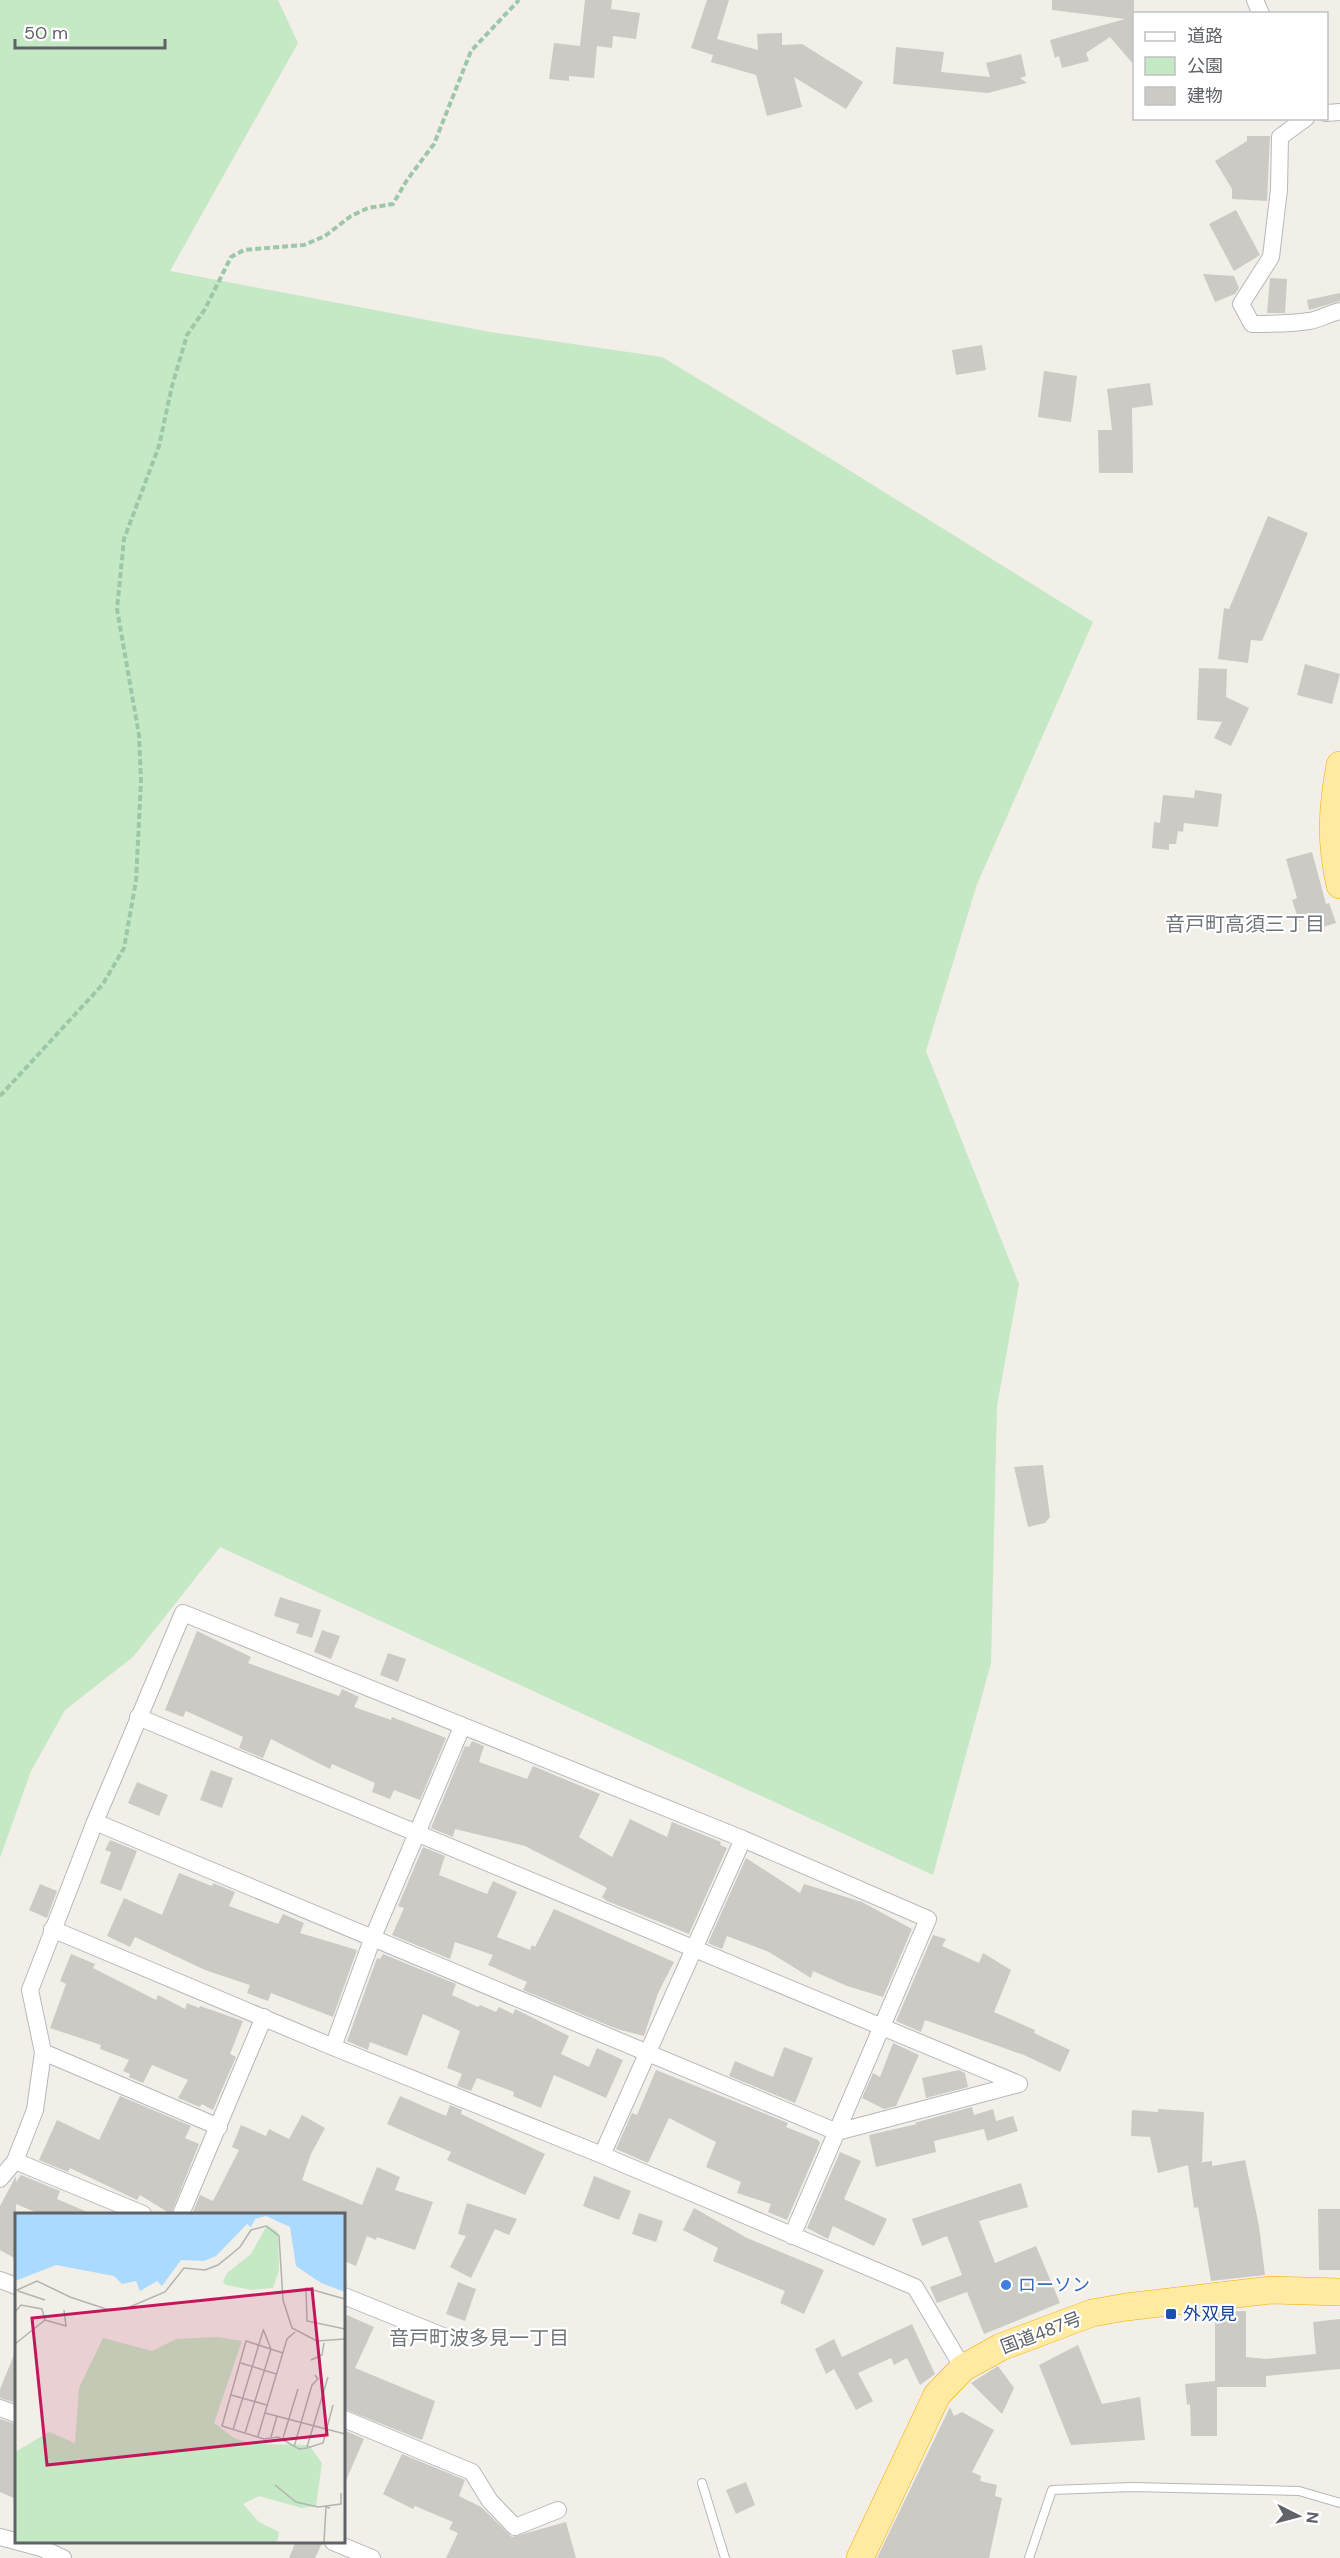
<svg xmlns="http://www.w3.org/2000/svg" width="1340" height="2558" viewBox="0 0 1340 2558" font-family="'DM Sans','Noto Sans JP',sans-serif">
	<rect width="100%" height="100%" fill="#f1efe8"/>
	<!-- green -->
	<path fill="#c5e8c5" d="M 0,0 L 278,0 L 298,43 L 170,271 L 490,332 L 662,357 L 836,462 L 1093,622 L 977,884 L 926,1051 L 1019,1284 L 997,1406 L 991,1663 L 933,1875 L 220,1547 L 133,1657 L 65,1710 L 31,1771 L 0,1858 Z"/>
	<!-- building -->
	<path fill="#cccac5" d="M 585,0 L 612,0 L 611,9 L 640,13 L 636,39 L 613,36 L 612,48 L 597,46 L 594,78 L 569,76 L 569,81 L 549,79 L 554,43 L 580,46 Z
		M 707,0 L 729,0 L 717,39 L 758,50 L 757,34 L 782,33 L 782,45 L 802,44 L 863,82 L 846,109 L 794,77 L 802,107 L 767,116 L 756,75 L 711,62 L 713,55 L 691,48 Z
		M 1052,0 L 1134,0 L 1134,65 L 1110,37 L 1086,53 L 1089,61 L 1062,68 L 1059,56 L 1055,58 L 1050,40 L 1125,19 L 1052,10 Z
		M 896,47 L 944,52 L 941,72 L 990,77 L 986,63 L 1021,54 L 1026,76 L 1020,78 L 1027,83 L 988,93 L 893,84 Z
		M 1247,136 L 1270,136 L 1267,201 L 1232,199 L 1232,189 L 1215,161 L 1247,141 Z
		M 1236,210 L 1260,255 L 1234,271 L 1209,224 Z
		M 1203,274 L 1234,276 L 1239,288 L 1235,294 L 1215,302 Z
		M 1270,278 L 1287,279 L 1285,313 L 1267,313 Z
		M 1340,293 L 1340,301 L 1309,310 L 1307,300 Z
		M 982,345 L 986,370 L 956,375 L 952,350 Z
		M 1044,371 L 1077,376 L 1071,422 L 1038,417 Z
		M 1150,383 L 1153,405 L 1132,408 L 1133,473 L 1099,473 L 1098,430 L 1112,430 L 1107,389 Z
		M 1268,516 L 1308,533 L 1262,641 L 1251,640 L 1248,663 L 1218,659 L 1224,608 L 1229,609 Z
		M 1305,664 L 1340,674 L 1332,704 L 1297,695 Z
		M 1199,668 L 1227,669 L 1226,697 L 1249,708 L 1231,746 L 1214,738 L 1222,722 L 1197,720 Z
		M 1195,790 L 1222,794 L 1218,827 L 1184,823 L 1183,832 L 1178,831 L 1176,844 L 1169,844 L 1169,850 L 1152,848 L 1154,822 L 1160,823 L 1163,795 L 1194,798 Z
		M 1312,852 L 1326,904 L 1329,903 L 1336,923 L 1319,928 L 1315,916 L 1299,921 L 1292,900 L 1297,898 L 1286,859 Z
		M 1043,1465 L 1050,1517 L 1045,1523 L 1028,1527 L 1014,1467 Z
		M 280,1597 L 321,1610 L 312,1638 L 296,1633 L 299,1624 L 274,1616 Z
		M 322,1630 L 340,1636 L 331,1659 L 314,1652 Z
		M 197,1631 L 251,1657 L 248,1663 L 339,1696 L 342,1689 L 359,1697 L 354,1707 L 391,1720 L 392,1717 L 446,1738 L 420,1800 L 394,1790 L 390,1799 L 372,1792 L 375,1783 L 332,1764 L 330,1769 L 271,1739 L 263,1758 L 239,1748 L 243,1737 L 186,1711 L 183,1717 L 165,1710 Z
		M 388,1653 L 406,1659 L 398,1682 L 380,1675 Z
		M 472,1741 L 484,1746 L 479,1762 L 527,1779 L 533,1766 L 600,1794 L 579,1837 L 612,1857 L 630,1819 L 667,1837 L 672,1822 L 721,1842 L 720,1845 L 727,1848 L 689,1934 L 607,1901 L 602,1897 L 607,1888 L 525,1846 L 455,1829 L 453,1837 L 431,1828 L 465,1746 L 469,1747 Z
		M 211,1770 L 233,1778 L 222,1808 L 200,1800 Z
		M 137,1782 L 168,1795 L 159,1816 L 128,1803 Z
		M 110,1840 L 137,1851 L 121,1891 L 100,1883 L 111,1852 L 105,1850 Z
		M 423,1847 L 445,1856 L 439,1875 L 487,1894 L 493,1881 L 517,1892 L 497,1937 L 530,1950 L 532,1945 L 535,1947 L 554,1909 L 674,1962 L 658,1993 L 644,2036 L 617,2029 L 523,1990 L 527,1982 L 488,1965 L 493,1955 L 455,1942 L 450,1959 L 392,1935 L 404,1908 L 398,1906 Z
		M 746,1858 L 800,1893 L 804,1884 L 862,1902 L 912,1929 L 883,1997 L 847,1986 L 813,1971 L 811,1978 L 769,1952 L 727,1936 L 722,1949 L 708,1943 Z
		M 179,1873 L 212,1886 L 213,1883 L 235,1892 L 229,1906 L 278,1924 L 283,1914 L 304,1923 L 300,1933 L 357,1950 L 333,2017 L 271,1993 L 268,2001 L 247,1993 L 250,1985 L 205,1970 L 135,1937 L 130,1947 L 107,1936 L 124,1898 L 162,1915 Z
		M 40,1884 L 57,1891 L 47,1918 L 29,1910 Z
		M 933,1935 L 946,1939 L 942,1946 L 979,1963 L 983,1953 L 1011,1970 L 994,2012 L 1035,2030 L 1034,2033 L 1070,2050 L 1060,2072 L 1024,2055 L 925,2020 L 921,2032 L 896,2021 Z
		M 71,1954 L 95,1964 L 93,1968 L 156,2000 L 158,1995 L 185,2009 L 187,2003 L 199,2008 L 200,2006 L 243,2021 L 230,2054 L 236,2057 L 213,2110 L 202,2104 L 200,2107 L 178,2098 L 188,2080 L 152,2065 L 143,2083 L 129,2077 L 130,2074 L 123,2071 L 129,2060 L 100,2049 L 101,2045 L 50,2028 L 66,1984 L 60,1981 Z
		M 383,1954 L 456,1984 L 452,1995 L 478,2007 L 480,2005 L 496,2012 L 499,2007 L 513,2014 L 515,2009 L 569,2036 L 561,2054 L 589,2067 L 597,2048 L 623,2060 L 606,2098 L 554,2075 L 541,2108 L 513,2096 L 514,2092 L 477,2078 L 471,2091 L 457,2086 L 462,2074 L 447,2068 L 460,2031 L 423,2014 L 407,2056 L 370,2042 L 368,2050 L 347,2041 L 377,1958 L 380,1959 Z
		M 893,2043 L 919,2055 L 896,2106 L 884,2109 L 862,2098 L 873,2073 L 880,2077 Z
		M 784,2047 L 813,2058 L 795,2103 L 729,2076 L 735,2061 L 773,2077 Z
		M 656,2070 L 788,2123 L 786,2127 L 818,2140 L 820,2143 L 787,2220 L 768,2212 L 771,2204 L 737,2193 L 741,2182 L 706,2167 L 716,2142 L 669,2118 L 648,2163 L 616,2149 L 632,2113 L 637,2115 Z
		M 959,2070 L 965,2073 L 968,2087 L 926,2098 L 922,2078 Z
		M 120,2096 L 191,2126 L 185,2138 L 199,2144 L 171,2214 L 140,2195 L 137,2200 L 70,2168 L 68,2172 L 39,2160 L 57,2120 L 99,2140 Z
		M 400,2096 L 446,2116 L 450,2105 L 462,2110 L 461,2114 L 545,2154 L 525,2195 L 447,2160 L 451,2152 L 387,2124 Z
		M 972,2107 L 974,2115 L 993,2109 L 996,2121 L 1013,2116 L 1018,2131 L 987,2141 L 984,2129 L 934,2141 L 936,2152 L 876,2167 L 869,2135 L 917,2124 L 914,2123 Z
		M 1158,2109 L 1204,2112 L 1202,2162 L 1196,2163 L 1212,2161 L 1212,2166 L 1245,2160 L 1259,2226 L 1265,2275 L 1211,2281 L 1198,2207 L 1194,2208 L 1188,2165 L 1158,2173 L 1150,2137 L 1131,2136 L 1132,2110 L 1158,2112 Z
		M 302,2115 L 325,2128 L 311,2154 L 302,2180 L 362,2205 L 377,2167 L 400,2177 L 395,2190 L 433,2202 L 415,2250 L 377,2237 L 376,2240 L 367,2236 L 356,2266 L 344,2261 L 344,2214 L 192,2214 L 200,2195 L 213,2201 L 239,2150 L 232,2147 L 241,2125 L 266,2136 L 269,2129 L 289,2139 Z
		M 840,2152 L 861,2161 L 844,2199 L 887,2219 L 874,2246 L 833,2226 L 828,2239 L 807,2228 Z
		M 21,2175 L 60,2191 L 57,2199 L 92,2214 L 40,2214 L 16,2204 L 16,2259 L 0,2250 L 0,2206 L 16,2176 L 16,2182 Z
		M 594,2176 L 631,2191 L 619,2220 L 583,2206 Z
		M 1021,2183 L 1028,2207 L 979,2221 L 995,2263 L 1036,2246 L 1060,2303 L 984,2334 L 967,2292 L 937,2303 L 930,2287 L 962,2275 L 947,2236 L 922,2246 L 912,2219 Z
		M 467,2203 L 517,2219 L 509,2235 L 495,2229 L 471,2278 L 450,2267 L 466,2236 L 458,2234 Z
		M 694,2208 L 747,2238 L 824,2270 L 804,2314 L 780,2303 L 785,2291 L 713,2261 L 718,2248 L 683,2230 Z
		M 1318,2209 L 1340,2209 L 1340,2270 L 1319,2270 Z
		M 639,2213 L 663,2221 L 656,2242 L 632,2234 Z
		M 458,2282 L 476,2289 L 465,2321 L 446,2314 Z
		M 1246,2311 L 1246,2357 L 1266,2359 L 1316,2354 L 1313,2322 L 1340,2319 L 1340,2369 L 1266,2376 L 1266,2387 L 1217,2387 L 1217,2436 L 1191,2436 L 1190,2404 L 1187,2405 L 1185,2384 L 1215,2381 L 1215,2312 Z
		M 347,2315 L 374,2327 L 355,2368 L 435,2401 L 422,2440 L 344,2409 L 344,2325 Z
		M 912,2324 L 935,2374 L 920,2385 L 907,2358 L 894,2365 L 891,2358 L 858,2373 L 873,2401 L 856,2410 L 834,2369 L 826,2374 L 815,2349 L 834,2339 L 842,2357 Z
		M 1078,2345 L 1102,2404 L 1140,2397 L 1145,2440 L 1071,2445 L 1039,2365 Z
		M 16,2350 L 16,2403 L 0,2398 L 0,2389 Z
		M 998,2366 L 1014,2388 L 1002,2414 L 971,2383 Z
		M 950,2407 L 954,2416 L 962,2412 L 994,2430 L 972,2472 L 981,2476 L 980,2481 L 997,2485 L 995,2496 L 1002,2498 L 989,2558 L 877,2558 Z
		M 0,2419 L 16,2424 L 16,2499 L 0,2492 Z
		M 344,2430 L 364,2439 L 344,2485 Z
		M 402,2454 L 465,2480 L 459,2496 L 481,2507 L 512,2537 L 566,2522 L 576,2558 L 446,2558 L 458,2533 L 449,2529 L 453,2522 L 415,2506 L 413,2509 L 383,2494 Z
		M 746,2482 L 755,2505 L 736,2514 L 726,2490 Z
		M 296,2541 L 323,2541 L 315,2558 L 289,2558 Z"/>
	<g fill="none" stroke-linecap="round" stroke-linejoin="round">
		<!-- service casing -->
		<g stroke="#b5b8bc" stroke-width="10">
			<path id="service" d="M 702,2483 L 725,2558
				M 1029,2558 L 1052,2490 L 1132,2487 L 1299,2491 L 1340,2503"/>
		</g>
		<!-- minor casing -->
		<g stroke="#b5b8bc" stroke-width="18">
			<path id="minor" d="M 1255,0 L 1261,14
				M 1326,113 L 1340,112
				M 1306,118 L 1280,137 L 1279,189 L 1271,257 L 1241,304 L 1252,324 C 1271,324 1290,324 1309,321 C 1319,320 1329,313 1340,311
				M 138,1717 L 1019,2084
				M 95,1822 L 837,2132 L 1019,2084
				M 52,1929 L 333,2047 L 602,2155 L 915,2287 L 963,2368
				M 333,2047 L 373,1937 L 462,1727
				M 43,2052 L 219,2127
				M 602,2155 L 743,1839
				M 15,2161 L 143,2214
				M 0,2179 L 15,2161 L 35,2110 L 43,2052 L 30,1990 L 95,1822 L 183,1613 L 743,1839 L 928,1919 L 792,2236
				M 181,2214 L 264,2017
				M 0,2280 L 16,2286
				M 344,2296 L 448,2338
				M 0,2408 L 16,2414
				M 344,2419 L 472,2472 L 490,2501 L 515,2527 L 558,2510
				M 0,2537 L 41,2548 L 63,2558
				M 333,2542 L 372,2558"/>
		</g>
		<!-- trunk casing -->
		<g stroke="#f9ab00" stroke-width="28">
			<path id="trunk" d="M 1340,765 C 1332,807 1330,842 1340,885
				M 860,2558 L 937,2395 L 963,2368 L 1001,2347 L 1092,2313 L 1126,2307 L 1271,2290 L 1340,2292"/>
		</g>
		<!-- path -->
		<path stroke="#9cc7a9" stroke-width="4" stroke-dasharray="6 3" stroke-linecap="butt" d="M 0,1096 L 103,984 L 124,948 L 136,881 L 141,781 L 139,735 L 117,609 L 124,539 L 159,446 L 172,386 L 187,335 L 205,309 L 231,257 L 244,250 L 304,245 L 325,236 L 351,216 L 368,208 L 393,204 L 407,180 L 434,144 L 471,51 L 519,0"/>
		<!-- service -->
		<use href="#service" stroke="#fff" stroke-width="8"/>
		<!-- minor -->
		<use href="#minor" stroke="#fff" stroke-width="16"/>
		<!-- trunk -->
		<use href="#trunk" stroke="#feeaa1" stroke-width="27"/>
	</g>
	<!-- markers -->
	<circle fill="#3f7fe0" stroke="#fff" stroke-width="2" cx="1006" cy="2285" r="6"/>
	<rect fill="#1a4fb4" stroke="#fff" stroke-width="2" x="1165" y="2308" width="12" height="12" rx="3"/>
	<g text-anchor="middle" stroke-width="4.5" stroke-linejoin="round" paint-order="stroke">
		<!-- shop labels -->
		<g font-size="18" fill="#366cbe" stroke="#fff" text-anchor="start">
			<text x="1018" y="2291">ローソン</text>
		</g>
		<!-- transit labels -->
		<g font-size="18" fill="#164399" stroke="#fff" text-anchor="start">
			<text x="1183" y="2320">外双見</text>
		</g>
		<!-- street labels -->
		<g font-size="18" fill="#5f6368" stroke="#fff">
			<text transform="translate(1041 2333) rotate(-21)" y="6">国道487号</text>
		</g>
		<!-- neighbourhood labels -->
		<g font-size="20" fill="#70757a" stroke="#fff">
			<text x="1245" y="931">音戸町高須三丁目</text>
			<text x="479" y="2345">音戸町波多見一丁目</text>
		</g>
	</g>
	<!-- overview -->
	<g transform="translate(15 2213)">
		<rect width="330" height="330" fill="#f1efe8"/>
		<path d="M 252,12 L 263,19 L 264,57 L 258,75 L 236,77 L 211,72 L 208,69 L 212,60 L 236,41 ZM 203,124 L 227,128 L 199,210 L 219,225 L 236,231 L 294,232 L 307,250 L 301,293 L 287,295 L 244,283 L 228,291 L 244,309 L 264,319 L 262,329 L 0,329 L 0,239 L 34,219 L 60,230 L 64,175 L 88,125 L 137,138 L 161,126 Z" fill="#c5e8c5"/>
		<path d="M 0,1 L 330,1 L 330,79 L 306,70 L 281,53 L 275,14 L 251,3 L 240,6 L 236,14 L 232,11 L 201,43 L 189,48 L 166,47 L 147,73 L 142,68 L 125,78 L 121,68 L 107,71 L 99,63 L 41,52 L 0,68 Z" fill="#aadaff"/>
		<path fill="none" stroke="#b3b3b1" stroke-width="1.5" d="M 0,78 L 22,68 L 55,84 L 91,96 L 110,96 L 150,79 L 169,55 L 190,57 L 203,52 L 225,34 L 236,17 L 251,13 L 264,23 L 268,87 L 277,115 L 302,128 L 330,126M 3,78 L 30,87M 330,86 L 291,75 L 292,108 L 330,116M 0,99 L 6,92 L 27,96 L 30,107M 30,107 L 51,113 L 49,97M 0,131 L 30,107M 268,140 L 231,128 L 207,213 L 249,226 L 263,224 L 284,236 L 292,235 L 308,230 L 318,192M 296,147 L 307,142 L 309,130M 226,150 L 261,161M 216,182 L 252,192M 250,200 L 330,221M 218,217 L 248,118M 230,220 L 256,136 L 248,116M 243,223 L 272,126 L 280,119M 256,224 L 262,203M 268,225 L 283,176M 279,234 L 297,172 L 303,166 L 300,162M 292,234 L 313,164M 260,272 L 281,289 L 303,294 L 326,291 L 326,280M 309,329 L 311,294 L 315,295"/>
		<path fill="#c2185b" fill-opacity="0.15" stroke="#c2185b" stroke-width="3" d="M 297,76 L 312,222 L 32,252 L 17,105 Z"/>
		<rect width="330" height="330" fill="none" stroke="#5f6368" stroke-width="3"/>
	</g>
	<!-- legend -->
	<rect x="1133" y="12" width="195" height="108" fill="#ffffff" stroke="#bfc1c3" stroke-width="1.5"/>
	<rect x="1145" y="32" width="30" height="9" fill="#ffffff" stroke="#bfc1c3" stroke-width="1.5"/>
	<text x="1187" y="42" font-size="18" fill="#5f6368">道路</text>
	<rect x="1145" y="57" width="30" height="18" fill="#c5e8c5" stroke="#bfc1c3" stroke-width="1.5"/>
	<text x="1187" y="72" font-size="18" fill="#5f6368">公園</text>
	<rect x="1145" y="87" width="30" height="18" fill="#cccac5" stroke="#bfc1c3" stroke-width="1.5"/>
	<text x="1187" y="102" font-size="18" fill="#5f6368">建物</text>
	<!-- north arrow -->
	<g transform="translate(1298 2516) rotate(96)" stroke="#ffffff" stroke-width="4.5" paint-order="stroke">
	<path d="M0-4.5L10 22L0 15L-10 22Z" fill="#5f6368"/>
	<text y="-9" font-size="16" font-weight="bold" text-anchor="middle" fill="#5f6368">N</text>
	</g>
	<!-- scale -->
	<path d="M15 39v9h150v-9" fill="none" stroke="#5f6368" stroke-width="3"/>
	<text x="24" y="39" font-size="18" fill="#5f6368" stroke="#ffffff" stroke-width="4.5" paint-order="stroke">50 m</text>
</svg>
